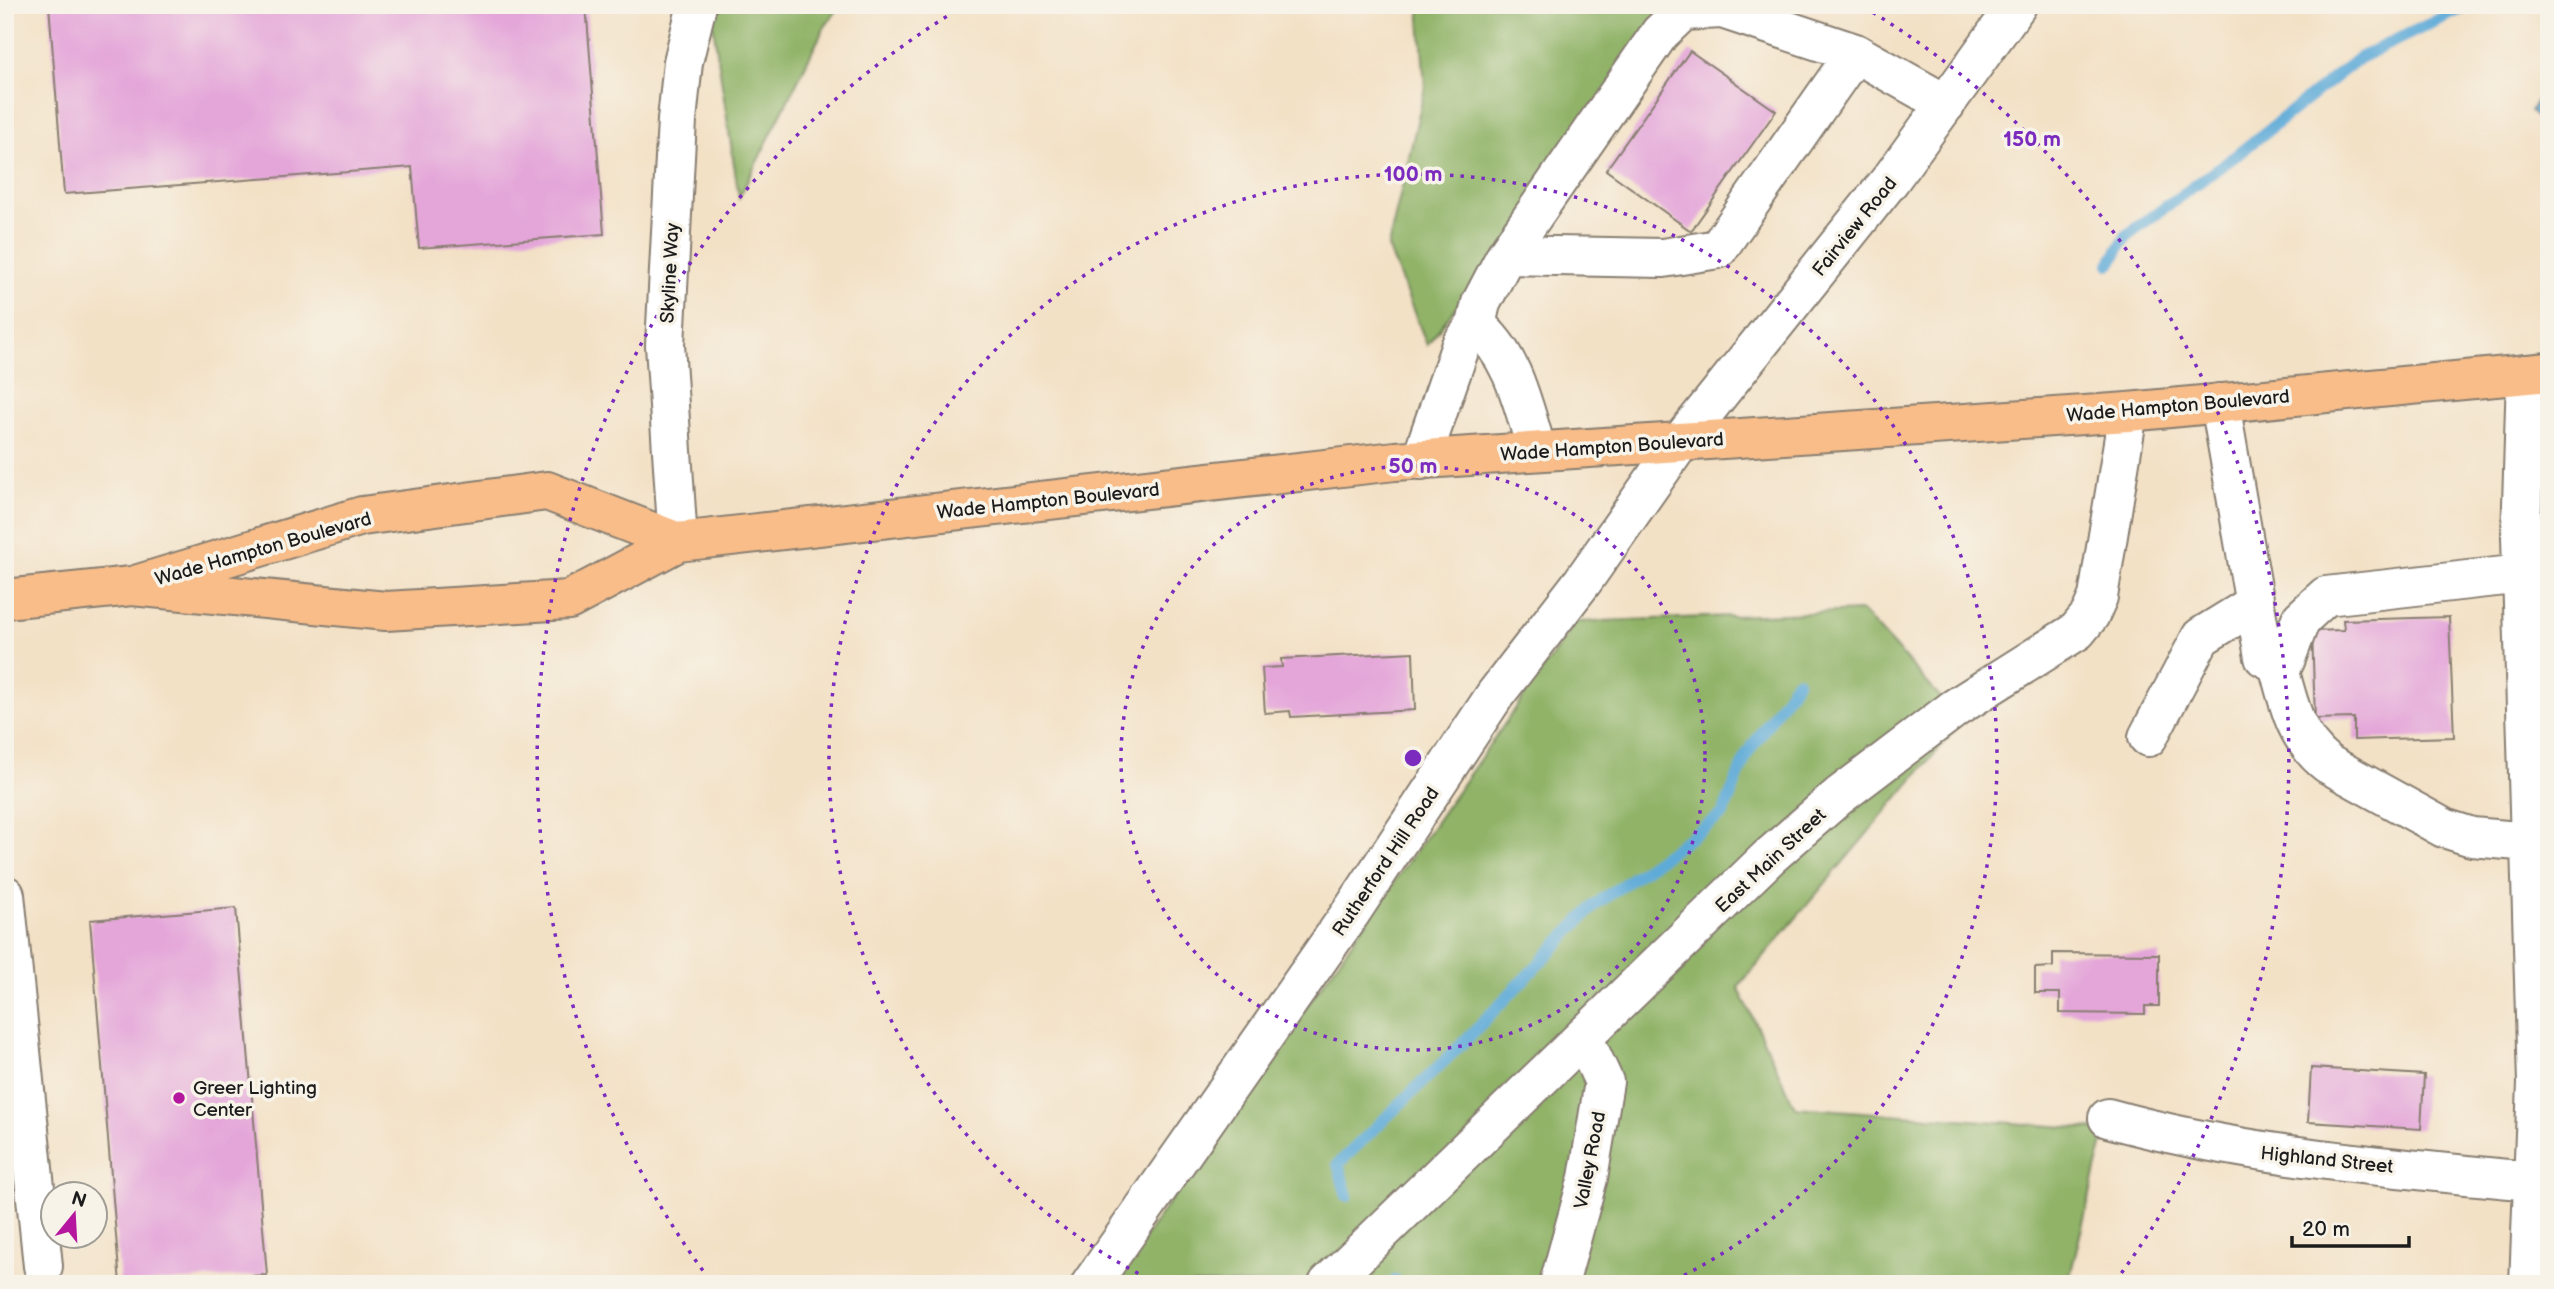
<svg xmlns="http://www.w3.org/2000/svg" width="2554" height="1289" viewBox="0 0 2554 1289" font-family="'Balsamiq Sans',sans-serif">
	<rect width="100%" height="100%" fill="#f7f3e8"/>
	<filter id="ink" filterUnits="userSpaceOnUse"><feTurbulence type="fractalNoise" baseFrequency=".0143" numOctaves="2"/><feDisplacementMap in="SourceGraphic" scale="14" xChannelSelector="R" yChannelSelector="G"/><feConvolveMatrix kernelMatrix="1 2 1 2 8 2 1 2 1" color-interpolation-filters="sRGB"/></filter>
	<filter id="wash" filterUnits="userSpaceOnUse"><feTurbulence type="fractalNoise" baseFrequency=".00686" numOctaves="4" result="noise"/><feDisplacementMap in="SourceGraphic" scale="28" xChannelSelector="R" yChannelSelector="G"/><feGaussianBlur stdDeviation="1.57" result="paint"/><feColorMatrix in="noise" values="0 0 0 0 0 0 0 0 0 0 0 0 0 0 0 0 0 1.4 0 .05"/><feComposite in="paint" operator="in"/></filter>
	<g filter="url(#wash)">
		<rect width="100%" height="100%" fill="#f3e1c6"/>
		<!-- forest -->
		<path fill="#90b368" stroke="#566842" stroke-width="2" d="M 710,5 L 841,5 L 824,28 L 739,198 Z
			M 1419,5 L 1687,5 L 1427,345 L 1388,247 L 1425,88 Z
			M 1862,611 L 1962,721 L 1738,987 L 1795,1107 L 2106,1130 L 2068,1284 L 1112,1284 L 1576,622 Z"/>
		<!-- water -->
		<path fill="#5fabd8" stroke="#3e647a" stroke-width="2" d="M 2549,78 L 2549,134 L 2530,111 Z"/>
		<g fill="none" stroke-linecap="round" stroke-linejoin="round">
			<!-- stream -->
			<path stroke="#5fabd8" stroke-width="12" d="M 2110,264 L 2127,235 L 2238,154 L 2359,58 L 2469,5
				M 1347,1196 L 1338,1164 L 1463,1043 L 1596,904 L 1723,814 L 1747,754 L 1797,681
				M 1394,1284 L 1395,1281"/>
		</g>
		<g id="blocks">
			<!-- building -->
			<path fill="#e4a6d9" d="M 49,5 L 586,5 L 604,234 L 419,248 L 412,167 L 64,194 Z
				M 1690,51 L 1776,111 L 1691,231 L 1606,170 Z
				M 2449,617 L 2454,737 L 2354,740 L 2354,718 L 2315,719 L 2312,631 L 2344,630 L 2343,620 Z
				M 1413,652 L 1415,710 L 1291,717 L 1290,711 L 1265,713 L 1262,668 L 1282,667 L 1281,659 Z
				M 236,908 L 267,1275 L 120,1284 L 90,920 Z
				M 2053,953 L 2159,954 L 2159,1006 L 2145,1006 L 2145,1014 L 2060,1013 L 2060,993 L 2035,993 L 2035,968 L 2053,967 Z
				M 2311,1068 L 2424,1075 L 2421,1129 L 2308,1122 Z"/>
		</g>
	</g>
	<g filter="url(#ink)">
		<use href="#blocks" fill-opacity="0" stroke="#887e71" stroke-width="2"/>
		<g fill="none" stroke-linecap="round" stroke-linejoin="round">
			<!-- minor casing -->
			<g stroke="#887e71" stroke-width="42">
				<path id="minor" d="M 1506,255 L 1663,258 L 1718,249 L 1855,53
					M 1476,325 C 1514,356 1523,406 1537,451
					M 2526,374 L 2521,537 L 2537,1083 L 2529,1284
					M 2220,403 L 2264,657 L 2278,664 L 2285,661 L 2301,619 L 2326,596 L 2522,574
					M 1421,460 L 1461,345 L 1476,325 L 1481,303 L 1506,255 L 1660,33 L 1683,11 L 1722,9 L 1855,53 L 1946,104
					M 678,542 L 665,345 L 677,120 L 683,62 L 697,5
					M 2278,664 C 2288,702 2295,739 2328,764 L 2444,828 L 2472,837 L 2530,842
					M 2148,737 L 2201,637 L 2253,605
					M 5,895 L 43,1266
					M 2108,1118 C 2251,1158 2401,1168 2549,1183
					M 1091,1284 L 1352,911 L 1495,695 L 1583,581 L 1682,440 L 1891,179 L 2017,5
					M 1328,1284 L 1769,857 L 1839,796 L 1955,708 L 2077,631 L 2090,615 L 2098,597 L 2128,412
					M 1559,1284 L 1588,1178 L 1604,1082 L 1584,1039"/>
			</g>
			<!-- major casing -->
			<g stroke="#887e71" stroke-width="42">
				<path id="major" d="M 132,586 L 386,611 L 569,600 L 678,542 L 1395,461 L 2128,412 L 2549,372
					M 5,599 L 132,586 L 362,516 L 547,491 L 678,542"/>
			</g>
			<!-- minor -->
			<use href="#minor" stroke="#fff" stroke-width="38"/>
			<!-- major -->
			<use href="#major" stroke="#f8bd89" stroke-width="38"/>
		</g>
	</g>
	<!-- distance rings -->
	<g fill="none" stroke="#7b2cbf" stroke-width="3.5" stroke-dasharray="3.5 7">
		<circle cx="1413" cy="758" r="292"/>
		<path d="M1157 1283A584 584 0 1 1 1669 1283"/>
		<path d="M709 1279A876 876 0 0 1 962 7M1864 7A876 876 0 0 1 2117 1279"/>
	</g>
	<!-- markers -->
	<circle fill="#b5179e" stroke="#f7f3e8" stroke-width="2.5" cx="179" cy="1098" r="7"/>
	<g text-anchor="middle" stroke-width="7" stroke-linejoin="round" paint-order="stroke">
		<!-- street labels -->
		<g font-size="19" fill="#1c1c1c" stroke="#f7f3e8">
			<text transform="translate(1854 226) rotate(-51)" y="7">Fairview Road</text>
			<text transform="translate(669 273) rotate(-87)" y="7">Skyline Way</text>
			<text transform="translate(2178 405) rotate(-5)" y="7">Wade Hampton Boulevard</text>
			<text transform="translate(1612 446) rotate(-4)" y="7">Wade Hampton Boulevard</text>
			<text transform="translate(1048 500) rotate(-6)" y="7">Wade Hampton Boulevard</text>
			<text transform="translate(263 548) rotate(-16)" y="7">Wade Hampton Boulevard</text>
			<text transform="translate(1770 860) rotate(-43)" y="7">East Main Street</text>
			<text transform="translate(1385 861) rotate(-56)" y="7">Rutherford Hill Road</text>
			<text transform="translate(2327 1159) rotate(6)" y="7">Highland Street</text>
			<text transform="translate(1589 1160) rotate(-79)" y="7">Valley Road</text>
		</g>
		<!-- poi labels -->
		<g font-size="19" fill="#1c1c1c" stroke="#f7f3e8" text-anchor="start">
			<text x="193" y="1094">Greer Lighting<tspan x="193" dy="22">Center</tspan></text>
		</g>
	</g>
	<circle cx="1413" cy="758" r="10" fill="#7b2cbf" stroke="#f7f3e8" stroke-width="3.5"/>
	<g font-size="21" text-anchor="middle" font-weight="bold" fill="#7b2cbf" stroke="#f7f3e8" stroke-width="7" stroke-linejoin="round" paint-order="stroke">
		<text x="2032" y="146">150 m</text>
		<text x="1413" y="181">100 m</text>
		<text x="1413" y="473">50 m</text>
	</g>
	<!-- margin -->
	<rect width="2554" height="1289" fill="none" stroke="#f7f3e8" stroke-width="28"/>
	<!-- north arrow -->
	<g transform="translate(74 1215) rotate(18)"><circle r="33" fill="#f7f3e8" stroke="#9f9d96" stroke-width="2"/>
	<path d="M0-5L12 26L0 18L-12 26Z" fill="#b5179e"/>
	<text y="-10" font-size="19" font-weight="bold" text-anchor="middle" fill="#1c1c1c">N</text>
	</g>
	<!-- scale -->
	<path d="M2292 1236v10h117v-10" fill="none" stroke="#1c1c1c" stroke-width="3.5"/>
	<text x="2302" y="1236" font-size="21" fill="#1c1c1c" stroke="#f7f3e8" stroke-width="5" paint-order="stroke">20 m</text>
</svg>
